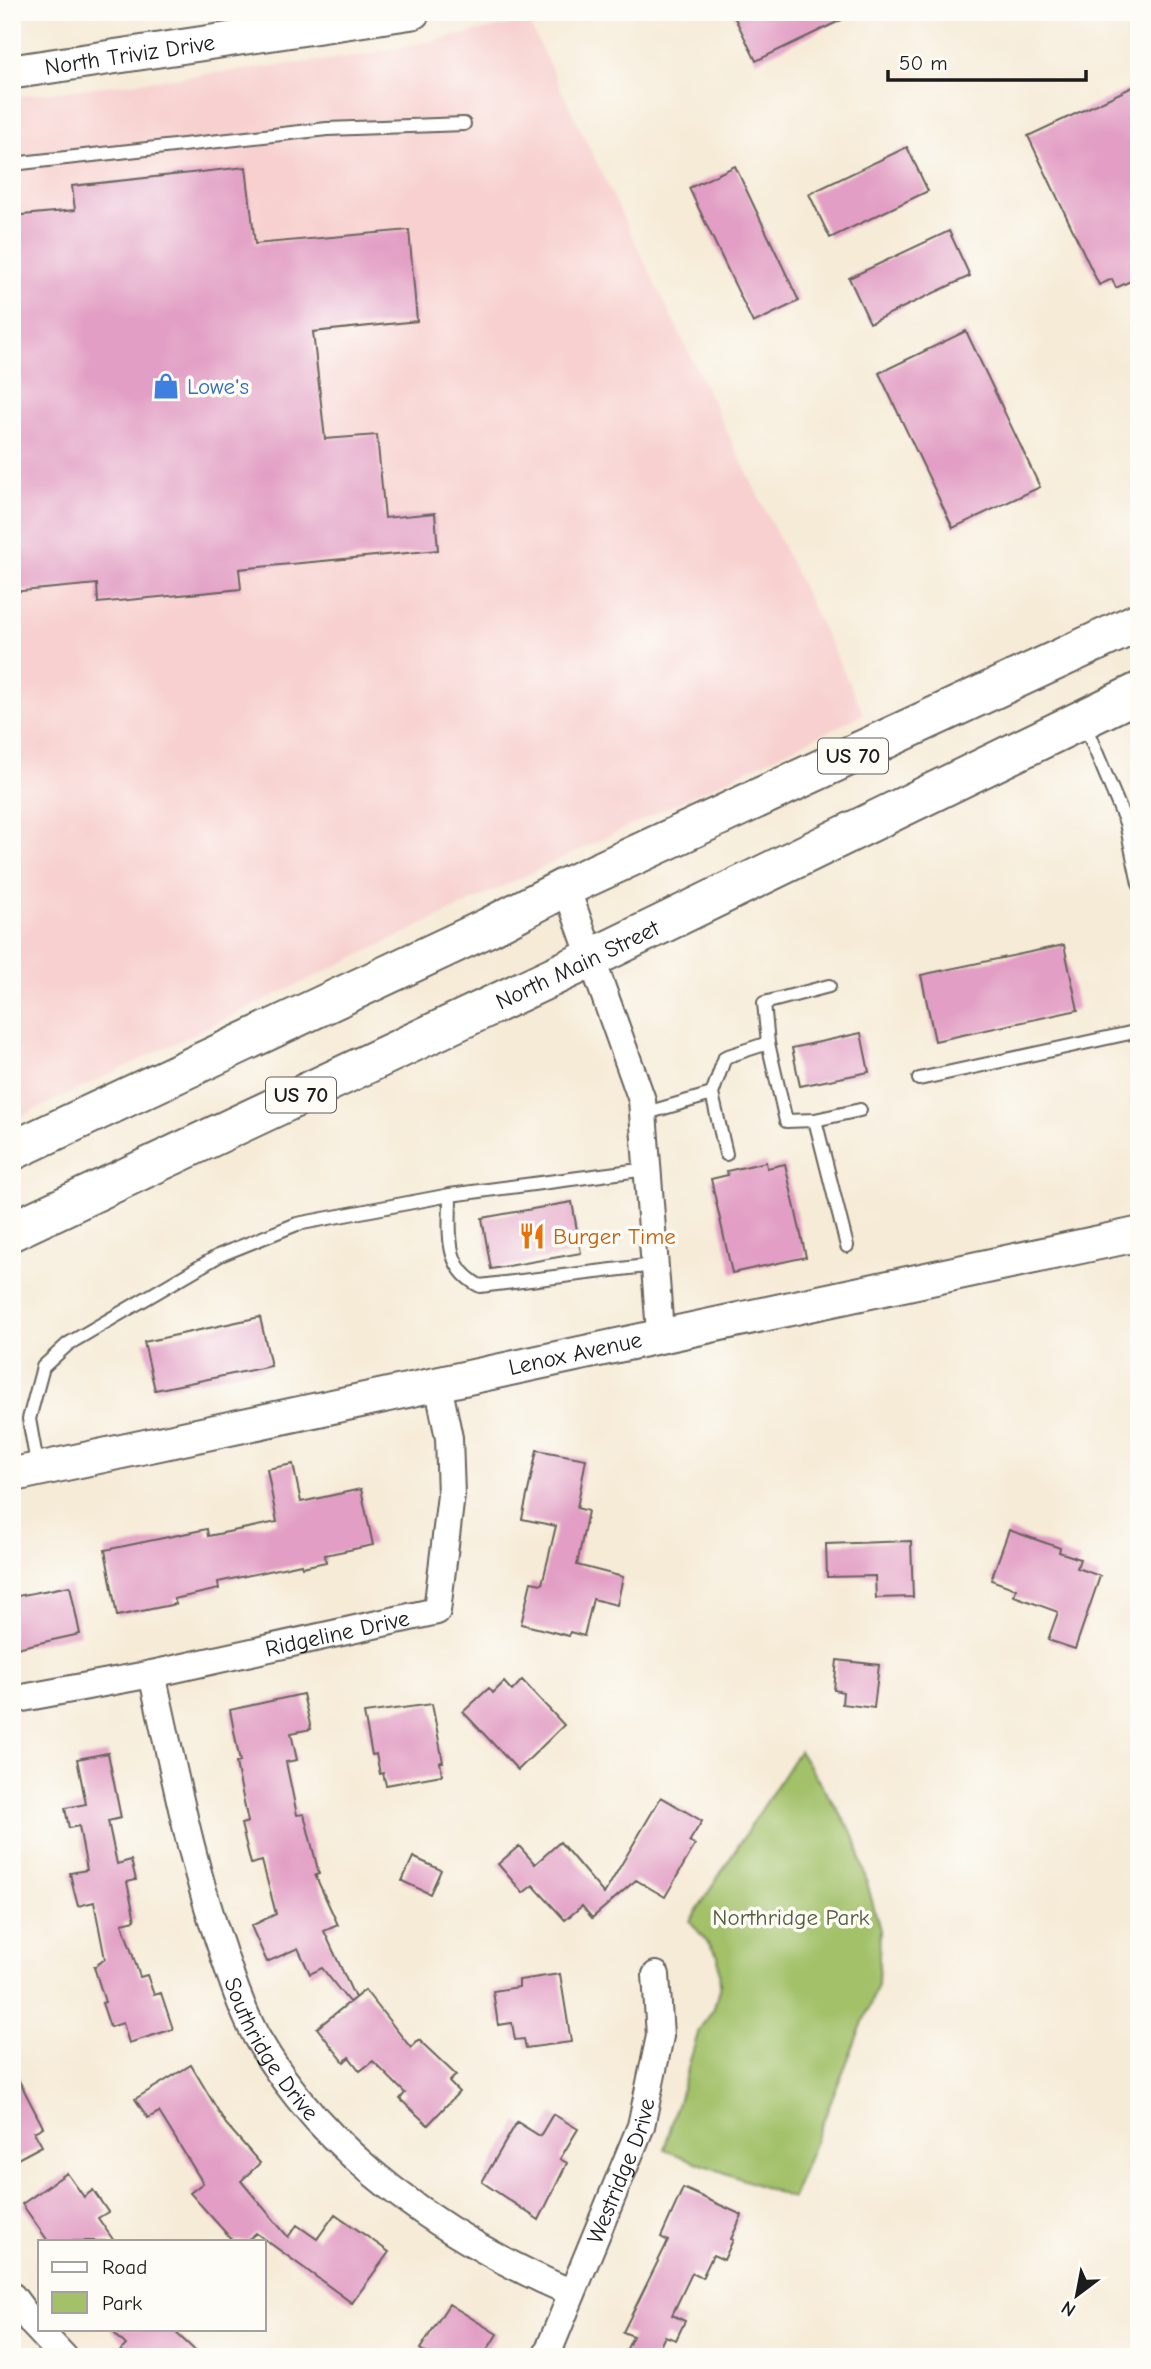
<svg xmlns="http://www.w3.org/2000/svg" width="1151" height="2369" viewBox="0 0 1151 2369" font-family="'Comic Neue',sans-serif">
	<rect width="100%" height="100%" fill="#fdfcf7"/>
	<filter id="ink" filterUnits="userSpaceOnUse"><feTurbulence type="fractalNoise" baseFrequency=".0143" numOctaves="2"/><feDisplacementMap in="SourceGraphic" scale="14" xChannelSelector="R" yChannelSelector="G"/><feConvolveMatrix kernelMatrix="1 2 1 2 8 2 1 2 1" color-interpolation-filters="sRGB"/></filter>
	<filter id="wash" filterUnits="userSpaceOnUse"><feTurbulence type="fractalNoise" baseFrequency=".00686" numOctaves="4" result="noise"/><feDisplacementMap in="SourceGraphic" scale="28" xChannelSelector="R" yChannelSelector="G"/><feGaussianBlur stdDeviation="1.57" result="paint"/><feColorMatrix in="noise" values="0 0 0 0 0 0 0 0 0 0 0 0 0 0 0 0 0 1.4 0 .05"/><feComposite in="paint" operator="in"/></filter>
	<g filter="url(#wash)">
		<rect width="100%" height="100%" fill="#f6ebd7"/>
		<!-- built -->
		<path fill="#f7d0cf" d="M 528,21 L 864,714 L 12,1121 L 12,97 L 359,56 Z"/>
		<!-- green -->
		<path fill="#a2c169" stroke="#5f6e42" stroke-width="2" d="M 799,1751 L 854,1835 L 880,1930 L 878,1985 L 792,2198 L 664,2150 L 699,2030 L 714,2008 L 720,1985 L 718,1956 L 690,1921 Z"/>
		<g id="blocks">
			<!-- building -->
			<path fill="#e29ec4" d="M 732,12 L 858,12 L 756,61 Z
				M 1139,84 L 1139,277 L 1116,288 L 1112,279 L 1099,285 L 1028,136 Z
				M 907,147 L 928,191 L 830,238 L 809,194 Z
				M 735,166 L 799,301 L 753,323 L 689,188 Z
				M 246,167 L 255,244 L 409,230 L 417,321 L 313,332 L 325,439 L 377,435 L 385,518 L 435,513 L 438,550 L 239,569 L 241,589 L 98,603 L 97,584 L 12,592 L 12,216 L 75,210 L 72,186 Z
				M 949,231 L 970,276 L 870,323 L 849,278 Z
				M 966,331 L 1040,487 L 953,528 L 879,373 Z
				M 1064,945 L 1078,1010 L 935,1041 L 921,975 Z
				M 861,1033 L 869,1072 L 800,1086 L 792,1048 Z
				M 766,1162 L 767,1168 L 785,1164 L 806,1257 L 732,1273 L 711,1179 L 728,1175 L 727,1171 Z
				M 572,1202 L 581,1253 L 491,1269 L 482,1218 Z
				M 260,1317 L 271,1366 L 155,1390 L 144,1342 Z
				M 537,1450 L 586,1459 L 577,1508 L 588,1511 L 577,1565 L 623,1577 L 617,1605 L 593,1599 L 584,1636 L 570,1632 L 569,1636 L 521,1624 L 531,1582 L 542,1584 L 556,1526 L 522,1519 Z
				M 293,1464 L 301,1502 L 361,1489 L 373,1545 L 325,1555 L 326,1562 L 302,1567 L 301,1564 L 218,1582 L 219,1589 L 174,1599 L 176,1604 L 117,1616 L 105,1550 L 207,1529 L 208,1536 L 277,1522 L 267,1469 Z
				M 1009,1530 L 1060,1548 L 1059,1552 L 1080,1559 L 1077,1568 L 1100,1576 L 1075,1649 L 1048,1640 L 1058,1612 L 1014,1596 L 1016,1589 L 991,1580 Z
				M 911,1541 L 913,1597 L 876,1598 L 875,1576 L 827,1577 L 826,1544 Z
				M 70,1586 L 80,1634 L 12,1649 L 12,1597 Z
				M 837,1660 L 879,1665 L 874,1708 L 842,1704 L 843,1692 L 834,1690 Z
				M 522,1680 L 564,1725 L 518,1770 L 463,1712 L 489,1688 L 493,1693 L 504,1682 L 512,1691 Z
				M 303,1694 L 311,1729 L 291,1733 L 297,1760 L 286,1762 L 297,1815 L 304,1814 L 319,1874 L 315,1875 L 338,1925 L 324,1931 L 355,1998 L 349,2002 L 322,1968 L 310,1974 L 298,1948 L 267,1962 L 251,1926 L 276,1914 L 262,1861 L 251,1864 L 241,1824 L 248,1822 L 236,1763 L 240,1762 L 230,1710 Z
				M 432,1704 L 443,1762 L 440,1762 L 442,1775 L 386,1785 L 383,1773 L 380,1774 L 376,1754 L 372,1755 L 364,1713 Z
				M 108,1753 L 121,1818 L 108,1821 L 117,1864 L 131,1860 L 136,1880 L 127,1882 L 135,1920 L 122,1923 L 140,1977 L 147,1975 L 154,1995 L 161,1993 L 173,2029 L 129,2043 L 123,2023 L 110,2027 L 102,2003 L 105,2002 L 94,1967 L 105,1959 L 94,1902 L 78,1906 L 74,1891 L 70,1873 L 87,1870 L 79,1826 L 69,1828 L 65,1808 L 86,1804 L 77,1759 Z
				M 661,1797 L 702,1821 L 689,1842 L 695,1845 L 665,1897 L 636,1880 L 592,1918 L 582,1906 L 565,1920 L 533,1885 L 523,1893 L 498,1864 L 519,1846 L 535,1864 L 560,1842 L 604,1894 Z
				M 413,1857 L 441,1870 L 430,1894 L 402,1881 Z
				M 560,1974 L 571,2042 L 526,2048 L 524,2039 L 515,2040 L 512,2023 L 498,2025 L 493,1991 L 519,1987 L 519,1980 Z
				M 365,1990 L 411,2048 L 419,2040 L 456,2075 L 449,2082 L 459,2092 L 428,2125 L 400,2099 L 405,2093 L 373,2061 L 360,2071 L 349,2057 L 344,2062 L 317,2028 Z
				M 191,2065 L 226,2124 L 260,2163 L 241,2181 L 288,2237 L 297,2225 L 317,2239 L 335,2214 L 389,2252 L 352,2303 L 256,2233 L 247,2241 L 233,2241 L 190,2193 L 203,2183 L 159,2112 L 148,2118 L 135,2099 Z
				M 12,2067 L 43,2127 L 34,2132 L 42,2146 L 12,2162 Z
				M 553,2114 L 578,2129 L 560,2159 L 567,2163 L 539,2220 L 482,2182 L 517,2122 L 540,2136 Z
				M 67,2173 L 84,2197 L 93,2190 L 108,2212 L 98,2218 L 114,2241 L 48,2241 L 22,2204 Z
				M 683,2188 L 742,2215 L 731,2239 L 733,2240 L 724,2260 L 713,2255 L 702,2278 L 692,2273 L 672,2315 L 685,2321 L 676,2340 L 665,2336 L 655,2357 L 623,2357 L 633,2336 L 623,2332 L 668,2241 L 661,2237 Z
				M 449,2304 L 497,2334 L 483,2357 L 432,2357 L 420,2349 Z
				M 110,2329 L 172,2329 L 202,2357 L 115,2357 L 126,2345 Z"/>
		</g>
	</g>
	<g filter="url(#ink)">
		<use href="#blocks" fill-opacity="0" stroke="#68645d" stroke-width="2"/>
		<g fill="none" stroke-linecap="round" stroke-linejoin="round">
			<!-- service casing -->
			<g stroke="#68645d" stroke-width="16">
				<path id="service" d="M 12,164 L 327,129 L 464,124
					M 1084,723 L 1126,823 L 1139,884
					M 768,1043 L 764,1003 L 829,986
					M 919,1079 L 1139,1031
					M 712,1094 L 726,1154
					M 643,1114 L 712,1094 L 725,1057 L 768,1043 L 786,1121 L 815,1120 L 847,1246
					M 815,1120 L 860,1110
					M 450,1195 C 450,1232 443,1267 480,1286 L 654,1265
					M 38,1469 L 29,1419 L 43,1367 L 68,1344 L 220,1255 L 297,1224 L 450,1195 L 647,1169"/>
			</g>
			<!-- minor casing -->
			<g stroke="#68645d" stroke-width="30">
				<g id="minor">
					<path d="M 566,887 L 642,1100 L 660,1332"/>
					<path id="s1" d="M 152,1674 C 173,1766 190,1859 221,1947 C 231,1977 241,2008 256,2036 C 324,2156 448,2240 572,2293"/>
					<path id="s2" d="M 12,1700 L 152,1674 L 437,1611 L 451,1495 L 449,1438 L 438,1384"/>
					<path d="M 12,2296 L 33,2324 L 64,2357"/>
					<path id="s3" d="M 546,2357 L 641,2126 L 660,2036 L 656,1975"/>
				</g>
			</g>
			<!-- tertiary casing -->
			<g stroke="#68645d" stroke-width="37">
				<g id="tertiary">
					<path id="s4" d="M 12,72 L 413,12"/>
					<path id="s5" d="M 12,1475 C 388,1394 763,1311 1139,1234"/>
				</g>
			</g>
			<!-- primary casing -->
			<g stroke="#68645d" stroke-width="42">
				<g id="primary">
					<path d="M 12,1151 L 489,927 L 566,887 L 1139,622"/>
					<path id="s6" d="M 12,1231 L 590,959 L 1139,692"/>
				</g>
			</g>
			<!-- service -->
			<use href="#service" stroke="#fff" stroke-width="12"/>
			<!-- minor -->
			<use href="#minor" stroke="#fff" stroke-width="26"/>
			<!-- tertiary -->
			<use href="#tertiary" stroke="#fff" stroke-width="33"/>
			<!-- primary -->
			<use href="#primary" stroke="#fff" stroke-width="38"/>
		</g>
	</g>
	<!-- icons -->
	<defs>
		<g id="shop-bare" transform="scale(2.1)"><path d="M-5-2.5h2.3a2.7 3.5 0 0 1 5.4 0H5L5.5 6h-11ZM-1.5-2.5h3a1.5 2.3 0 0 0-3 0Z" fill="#3f7fe0" stroke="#fdfcf7" stroke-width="2.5" paint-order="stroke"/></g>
		<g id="restaurant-bare" transform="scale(2.1)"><path d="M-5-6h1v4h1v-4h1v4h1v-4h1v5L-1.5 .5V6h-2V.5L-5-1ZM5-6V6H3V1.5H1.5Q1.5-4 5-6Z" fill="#e8710a" stroke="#fdfcf7" stroke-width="2.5" paint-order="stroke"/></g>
	</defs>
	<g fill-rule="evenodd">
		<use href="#shop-bare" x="166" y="386"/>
		<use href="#restaurant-bare" x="532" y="1236"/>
	</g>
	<g text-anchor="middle" stroke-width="7" stroke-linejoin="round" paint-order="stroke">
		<!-- shield labels -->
		<g fill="#fdfcf7" stroke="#605f5e" stroke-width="2">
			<rect x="818" y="738.5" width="70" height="35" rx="5"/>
			<rect x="266" y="1077.5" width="70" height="35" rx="5"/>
		</g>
		<g font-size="21" font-weight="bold" fill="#1c1c1c">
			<text x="853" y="763">US 70</text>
			<text x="301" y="1102">US 70</text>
		</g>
		<!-- street labels -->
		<g font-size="23" fill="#1c1c1c" stroke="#fdfcf7">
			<text dy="8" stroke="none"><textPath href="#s4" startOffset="119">North Triviz Drive</textPath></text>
			<text dy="8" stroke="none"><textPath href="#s6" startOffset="625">North Main Street</textPath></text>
			<text dy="8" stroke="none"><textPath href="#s5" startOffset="576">Lenox Avenue</textPath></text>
			<text dy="8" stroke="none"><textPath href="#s2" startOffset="332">Ridgeline Drive</textPath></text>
			<text dy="8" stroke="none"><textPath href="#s1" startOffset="396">Southridge Drive</textPath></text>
			<text dy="8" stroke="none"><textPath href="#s3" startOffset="201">Westridge Drive</textPath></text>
		</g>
		<!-- shop labels -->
		<g font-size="23" fill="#366cbe" stroke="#fdfcf7" text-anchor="start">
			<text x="187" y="394">Lowe's</text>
		</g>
		<!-- food labels -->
		<g font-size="23" fill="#c56008" stroke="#fdfcf7" text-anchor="start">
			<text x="553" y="1244">Burger Time</text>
		</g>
		<!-- park labels -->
		<g font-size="23" fill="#525e3b" stroke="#fdfcf7">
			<text x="791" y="1925">Northridge Park</text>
		</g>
	</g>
	<!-- margin -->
	<rect width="1151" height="2369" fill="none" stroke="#fdfcf7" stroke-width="42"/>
	<!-- legend -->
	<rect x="38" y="2240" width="228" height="91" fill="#fdfcf7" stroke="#a3a29f" stroke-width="2"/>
	<rect x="52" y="2262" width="35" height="10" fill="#ffffff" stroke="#a3a29f" stroke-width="2"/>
	<text x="102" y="2274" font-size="21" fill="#1c1c1c">Road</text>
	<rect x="52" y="2292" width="35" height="21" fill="#a2c169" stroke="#a3a29f" stroke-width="2"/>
	<text x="102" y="2310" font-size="21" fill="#1c1c1c">Park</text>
	<!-- north arrow -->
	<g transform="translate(1077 2295) rotate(212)" stroke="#fdfcf7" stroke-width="5" paint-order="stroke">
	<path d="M0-5L12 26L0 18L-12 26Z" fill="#1c1c1c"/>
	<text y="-10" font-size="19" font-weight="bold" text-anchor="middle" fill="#1c1c1c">N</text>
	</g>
	<!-- scale -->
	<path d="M888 70v10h198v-10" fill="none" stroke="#1c1c1c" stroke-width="3.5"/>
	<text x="899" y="70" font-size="21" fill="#1c1c1c" stroke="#fdfcf7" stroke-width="5" paint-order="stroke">50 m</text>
</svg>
